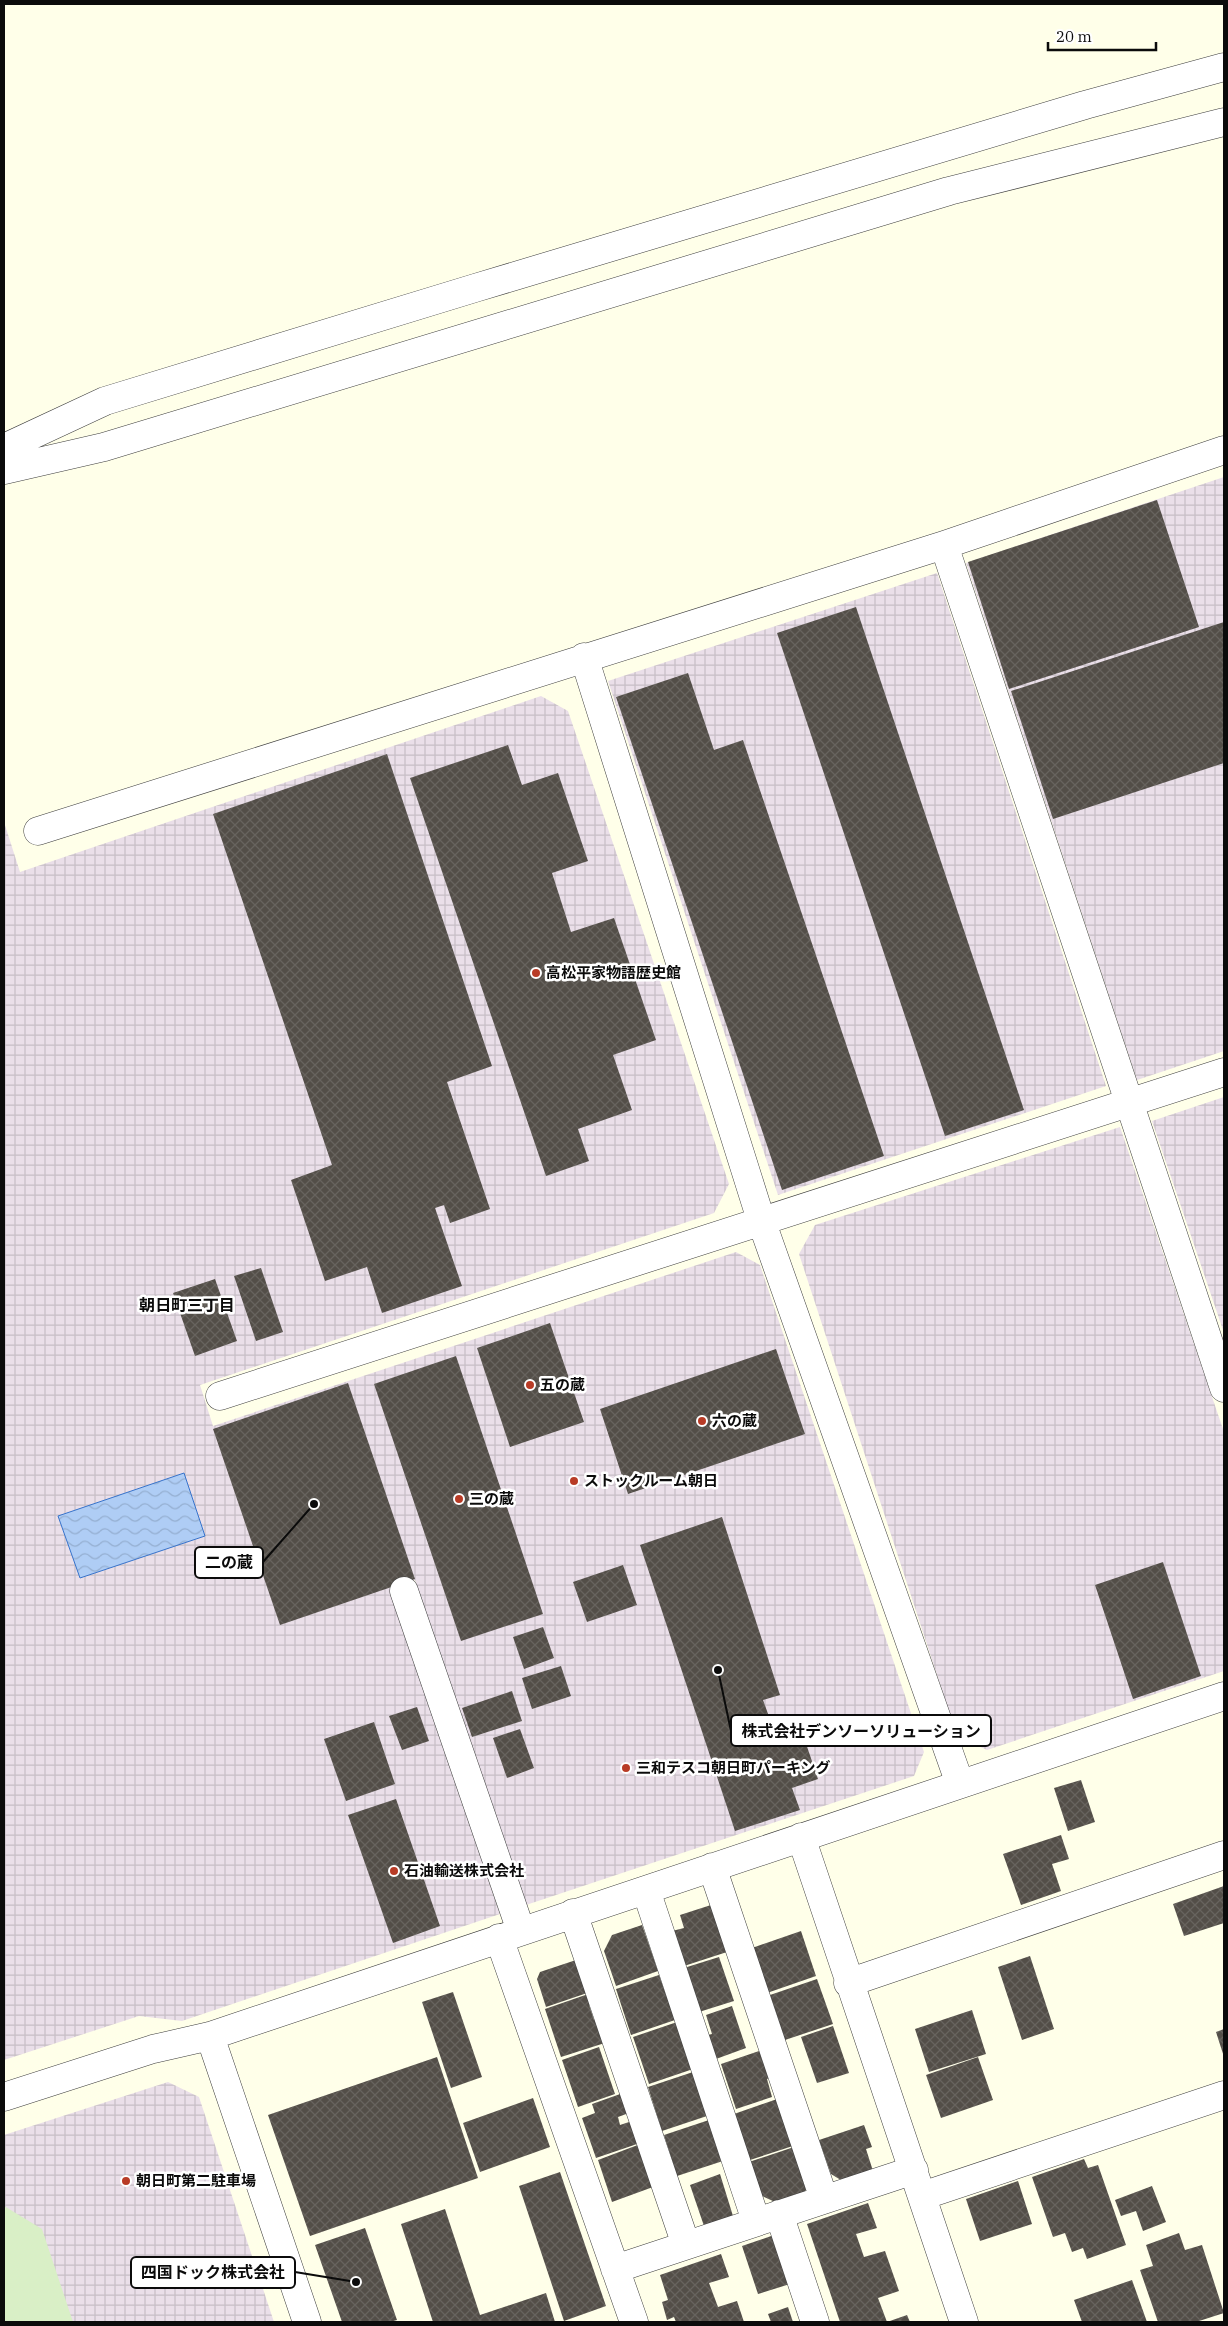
<svg xmlns="http://www.w3.org/2000/svg" width="1228" height="2326" viewBox="0 0 1228 2326" font-family="'IBM Plex Serif','Noto Sans JP',serif">
	<defs>
		<pattern id="industrial-grid" width="8" height="8" patternUnits="userSpaceOnUse" patternTransform="scale(1.25)"><rect width="8" height="8" fill="#eadfe9"/><path d="M0 4h8M4 0v8" fill="none" stroke="#c7bec6"/></pattern>
		<pattern id="water-waves" width="16" height="10" patternUnits="userSpaceOnUse" patternTransform="scale(1.25)"><rect width="16" height="10" fill="#afcdf5"/><path d="M0 5q4-4 8 0t8 0" fill="none" stroke="#95afd1"/></pattern>
		<pattern id="building-cross-hatch" width="8" height="8" patternUnits="userSpaceOnUse" patternTransform="scale(1.25)"><rect width="8" height="8" fill="#534e48"/><path d="M0 0l8 8M0 8l8-8" fill="none" stroke="#67635e"/></pattern>
	</defs>
	<rect width="100%" height="100%" fill="#ffffe9"/>
	<!-- industrial -->
	<path fill="url(#industrial-grid)" d="M 1224,477 L 1224,1051 L 1137,1080 L 966,563 Z
		M 937,573 L 1106,1086 L 778,1195 L 608,681 Z
		M 541,696 L 568,711 L 729,1184 L 714,1213 L 200,1385 L 213,1426 L 736,1252 L 760,1265 L 924,1752 L 914,1776 L 526,1905 L 415,1580 L 390,1589 L 500,1914 L 182,2021 L 139,2016 L 4,2060 L 4,822 L 20,872 Z
		M 1224,1097 L 1224,1333 L 1152,1121 Z
		M 1120,1127 L 1224,1432 L 1224,1671 L 987,1750 L 957,1736 L 799,1254 L 815,1225 Z
		M 168,2082 L 199,2097 L 274,2322 L 4,2322 L 4,2135 Z"/>
	<!-- pitch -->
	<path fill="#d9efc6" d="M 4,2206 L 42,2229 L 73,2322 L 4,2322 Z"/>
	<!-- water -->
	<path fill="url(#water-waves)" stroke="#3773cb" d="M 184,1473 L 205,1536 L 80,1578 L 58,1516 Z"/>
	<!-- building -->
	<path fill="url(#building-cross-hatch)" d="M 1157,500 L 1199,627 L 1009,689 L 968,562 Z
		M 856,607 L 1024,1110 L 945,1136 L 777,633 Z
		M 1224,622 L 1224,763 L 1053,819 L 1011,691 Z
		M 688,673 L 714,750 L 743,740 L 884,1156 L 782,1190 L 616,697 Z
		M 508,745 L 522,785 L 558,773 L 588,861 L 552,873 L 571,932 L 614,918 L 656,1040 L 613,1055 L 632,1110 L 578,1129 L 589,1161 L 546,1176 L 410,778 Z
		M 387,754 L 492,1066 L 447,1082 L 490,1209 L 450,1223 L 444,1205 L 435,1208 L 462,1286 L 382,1313 L 367,1267 L 325,1281 L 291,1180 L 332,1165 L 213,814 Z
		M 261,1268 L 283,1332 L 256,1341 L 234,1276 Z
		M 215,1279 L 237,1341 L 195,1356 L 173,1293 Z
		M 550,1323 L 584,1422 L 510,1447 L 477,1348 Z
		M 776,1349 L 805,1434 L 628,1494 L 600,1409 Z
		M 456,1356 L 543,1614 L 461,1641 L 374,1384 Z
		M 348,1383 L 415,1579 L 280,1625 L 213,1429 Z
		M 722,1517 L 780,1695 L 763,1700 L 771,1722 L 796,1714 L 818,1779 L 792,1788 L 800,1810 L 735,1831 L 640,1545 Z
		M 1163,1562 L 1201,1676 L 1133,1699 L 1095,1585 Z
		M 623,1565 L 637,1605 L 587,1622 L 573,1582 Z
		M 543,1627 L 554,1658 L 524,1669 L 513,1637 Z
		M 561,1666 L 571,1696 L 532,1709 L 522,1678 Z
		M 512,1691 L 522,1721 L 472,1737 L 462,1708 Z
		M 417,1707 L 429,1741 L 402,1750 L 389,1716 Z
		M 374,1722 L 395,1784 L 346,1801 L 324,1739 Z
		M 520,1729 L 534,1768 L 507,1778 L 493,1738 Z
		M 1081,1780 L 1095,1822 L 1068,1831 L 1054,1788 Z
		M 396,1799 L 440,1926 L 393,1943 L 348,1815 Z
		M 1061,1835 L 1069,1859 L 1052,1864 L 1061,1891 L 1021,1905 L 1003,1854 Z
		M 1224,1886 L 1224,1923 L 1184,1936 L 1173,1904 Z
		M 711,1905 L 727,1952 L 684,1966 L 672,1931 L 684,1928 L 680,1915 Z
		M 642,1925 L 658,1971 L 616,1986 L 604,1951 L 612,1935 Z
		M 801,1931 L 816,1976 L 767,1993 L 752,1948 Z
		M 1030,1956 L 1054,2029 L 1022,2040 L 998,1967 Z
		M 719,1957 L 734,2001 L 699,2012 L 684,1968 Z
		M 582,1958 L 593,1991 L 546,2007 L 537,1979 L 540,1972 Z
		M 659,1975 L 675,2020 L 631,2035 L 616,1989 Z
		M 817,1979 L 833,2024 L 785,2040 L 770,1995 Z
		M 453,1992 L 482,2077 L 451,2088 L 422,2002 Z
		M 594,1992 L 597,2002 L 589,2005 L 594,2020 L 603,2017 L 611,2041 L 561,2057 L 545,2009 Z
		M 732,2006 L 746,2048 L 716,2059 L 708,2035 L 712,2034 L 706,2015 Z
		M 972,2010 L 986,2054 L 929,2072 L 915,2029 Z
		M 680,2021 L 696,2068 L 649,2084 L 633,2037 Z
		M 833,2026 L 849,2073 L 817,2083 L 801,2037 Z
		M 1224,2029 L 1224,2057 L 1216,2032 Z
		M 599,2047 L 615,2094 L 578,2107 L 562,2060 Z
		M 762,2050 L 772,2077 L 767,2079 L 772,2097 L 736,2109 L 721,2064 Z
		M 437,2057 L 478,2178 L 310,2236 L 268,2115 Z
		M 978,2057 L 993,2100 L 941,2118 L 926,2075 Z
		M 693,2072 L 707,2116 L 662,2131 L 648,2087 Z
		M 623,2093 L 629,2113 L 618,2117 L 620,2125 L 632,2121 L 640,2143 L 596,2158 L 582,2118 L 595,2113 L 592,2104 Z
		M 783,2097 L 799,2144 L 750,2160 L 734,2114 Z
		M 533,2098 L 550,2147 L 480,2172 L 463,2123 Z
		M 712,2119 L 726,2160 L 677,2176 L 664,2135 Z
		M 864,2125 L 872,2147 L 866,2149 L 873,2171 L 844,2182 L 831,2174 L 819,2140 Z
		M 643,2143 L 653,2187 L 612,2202 L 598,2160 Z
		M 797,2146 L 809,2181 L 805,2192 L 775,2202 L 760,2195 L 749,2162 Z
		M 1084,2159 L 1088,2168 L 1098,2165 L 1126,2245 L 1087,2259 L 1083,2248 L 1072,2252 L 1065,2233 L 1053,2237 L 1032,2177 Z
		M 560,2172 L 606,2306 L 564,2321 L 519,2186 Z
		M 720,2174 L 733,2216 L 704,2226 L 690,2185 Z
		M 1018,2181 L 1032,2224 L 980,2241 L 966,2199 Z
		M 1152,2186 L 1166,2222 L 1143,2231 L 1136,2211 L 1121,2216 L 1115,2200 Z
		M 868,2203 L 877,2228 L 856,2234 L 864,2257 L 885,2251 L 899,2291 L 878,2298 L 887,2322 L 907,2315 L 910,2322 L 840,2322 L 807,2224 Z
		M 445,2209 L 480,2315 L 546,2293 L 555,2322 L 433,2322 L 401,2224 Z
		M 365,2228 L 397,2320 L 390,2322 L 342,2322 L 315,2245 Z
		M 1179,2233 L 1185,2250 L 1202,2245 L 1224,2313 L 1196,2322 L 1158,2322 L 1140,2270 L 1153,2266 L 1146,2245 Z
		M 774,2235 L 790,2284 L 758,2294 L 742,2246 Z
		M 721,2254 L 729,2277 L 709,2283 L 718,2307 L 737,2301 L 744,2322 L 676,2322 L 674,2317 L 667,2320 L 662,2302 L 668,2300 L 660,2275 Z
		M 1132,2280 L 1147,2322 L 1082,2322 L 1074,2300 Z
		M 788,2307 L 793,2322 L 771,2322 L 768,2314 Z"/>
	<g fill="none" stroke-linecap="round" stroke-linejoin="round">
		<!-- minor casing -->
		<g stroke="#3e3e3e" stroke-width="29">
			<path id="minor" d="M 4,448 L 105,401 L 475,288 L 1085,105 L 1224,67
				M 4,470 L 104,447 L 949,191 L 1224,122
				M 944,545 L 1224,1388
				M 584,657 L 761,1220 L 960,1784
				M 38,831 L 944,545 L 1224,450
				M 220,1396 L 1224,1072
				M 404,1591 L 521,1931
				M 801,1837 L 964,2322
				M 712,1867 L 824,2199
				M 646,1890 L 756,2221
				M 573,1913 L 686,2245
				M 499,1938 L 634,2322
				M 848,1983 L 1224,1855
				M 210,2036 L 307,2322
				M 4,2097 L 153,2049 L 210,2036 L 1224,1696
				M 922,2196 L 1224,2095
				M 779,2214 L 815,2322
				M 615,2269 L 914,2170"/>
		</g>
		<!-- minor -->
		<use href="#minor" stroke="#fff" stroke-width="28"/>
	</g>
	<!-- markers -->
	<g fill="#b83b26" stroke="#fff" stroke-width="2">
		<circle cx="536" cy="973" r="5"/>
		<circle cx="530" cy="1385" r="5"/>
		<circle cx="702" cy="1421" r="5"/>
		<circle cx="574" cy="1481" r="5"/>
		<circle cx="459" cy="1499" r="5"/>
		<circle cx="626" cy="1768" r="5"/>
		<circle cx="394" cy="1871" r="5"/>
		<circle cx="126" cy="2181" r="5"/>
	</g>
	<g text-anchor="middle" stroke-width="5" stroke-linejoin="round" paint-order="stroke">
		<!-- poi labels -->
		<g font-size="15" font-weight="bold" fill="#0b0b0b" stroke="#fff" text-anchor="start">
			<text x="546" y="978">高松平家物語歴史館</text>
			<text x="540" y="1390">五の蔵</text>
			<text x="712" y="1426">六の蔵</text>
			<text x="584" y="1486">ストックルーム朝日</text>
			<text x="469" y="1504">三の蔵</text>
			<text x="636" y="1773">三和テスコ朝日町パーキング</text>
			<text x="404" y="1876">石油輸送株式会社</text>
			<text x="136" y="2186">朝日町第二駐車場</text>
		</g>
		<!-- neighbourhood labels -->
		<g font-size="16" font-weight="bold" fill="#0b0b0b" stroke="#fff">
			<text x="187" y="1311">朝日町三丁目</text>
		</g>
	</g>
	<!-- callouts -->
	<path fill="none" stroke="#0b0b0b" stroke-width="2" d="M314 1504L263 1562M718 1670L731 1731M356 2282L295 2272"/>
	<g fill="#0b0b0b" stroke="#fff" stroke-width="2">
		<circle cx="314" cy="1504" r="5"/>
		<circle cx="718" cy="1670" r="5"/>
		<circle cx="356" cy="2282" r="5"/>
	</g>
	<g fill="#fff" stroke="#0b0b0b" stroke-width="2">
		<rect x="195" y="1547" width="68" height="31" rx="5"/>
		<rect x="731" y="1715" width="260" height="31" rx="5"/>
		<rect x="131" y="2257" width="164" height="31" rx="5"/>
	</g>
	<g font-size="16" text-anchor="middle" font-weight="bold" fill="#0b0b0b">
		<text x="229" y="1568">二の蔵</text>
		<text x="861" y="1737">株式会社デンソーソリューション</text>
		<text x="213" y="2278">四国ドック株式会社</text>
	</g>
	<!-- border -->
	<rect width="1228" height="2326" fill="none" stroke="#0b0b0b" stroke-width="10"/>
	<!-- scale -->
	<path d="M1048 42v8h108v-8" fill="none" stroke="#0b0b0b" stroke-width="2.5"/>
	<text x="1056" y="42" font-size="15" fill="#0b0b0b" stroke="#ffffff" stroke-width="4" paint-order="stroke">20 m</text>
</svg>
